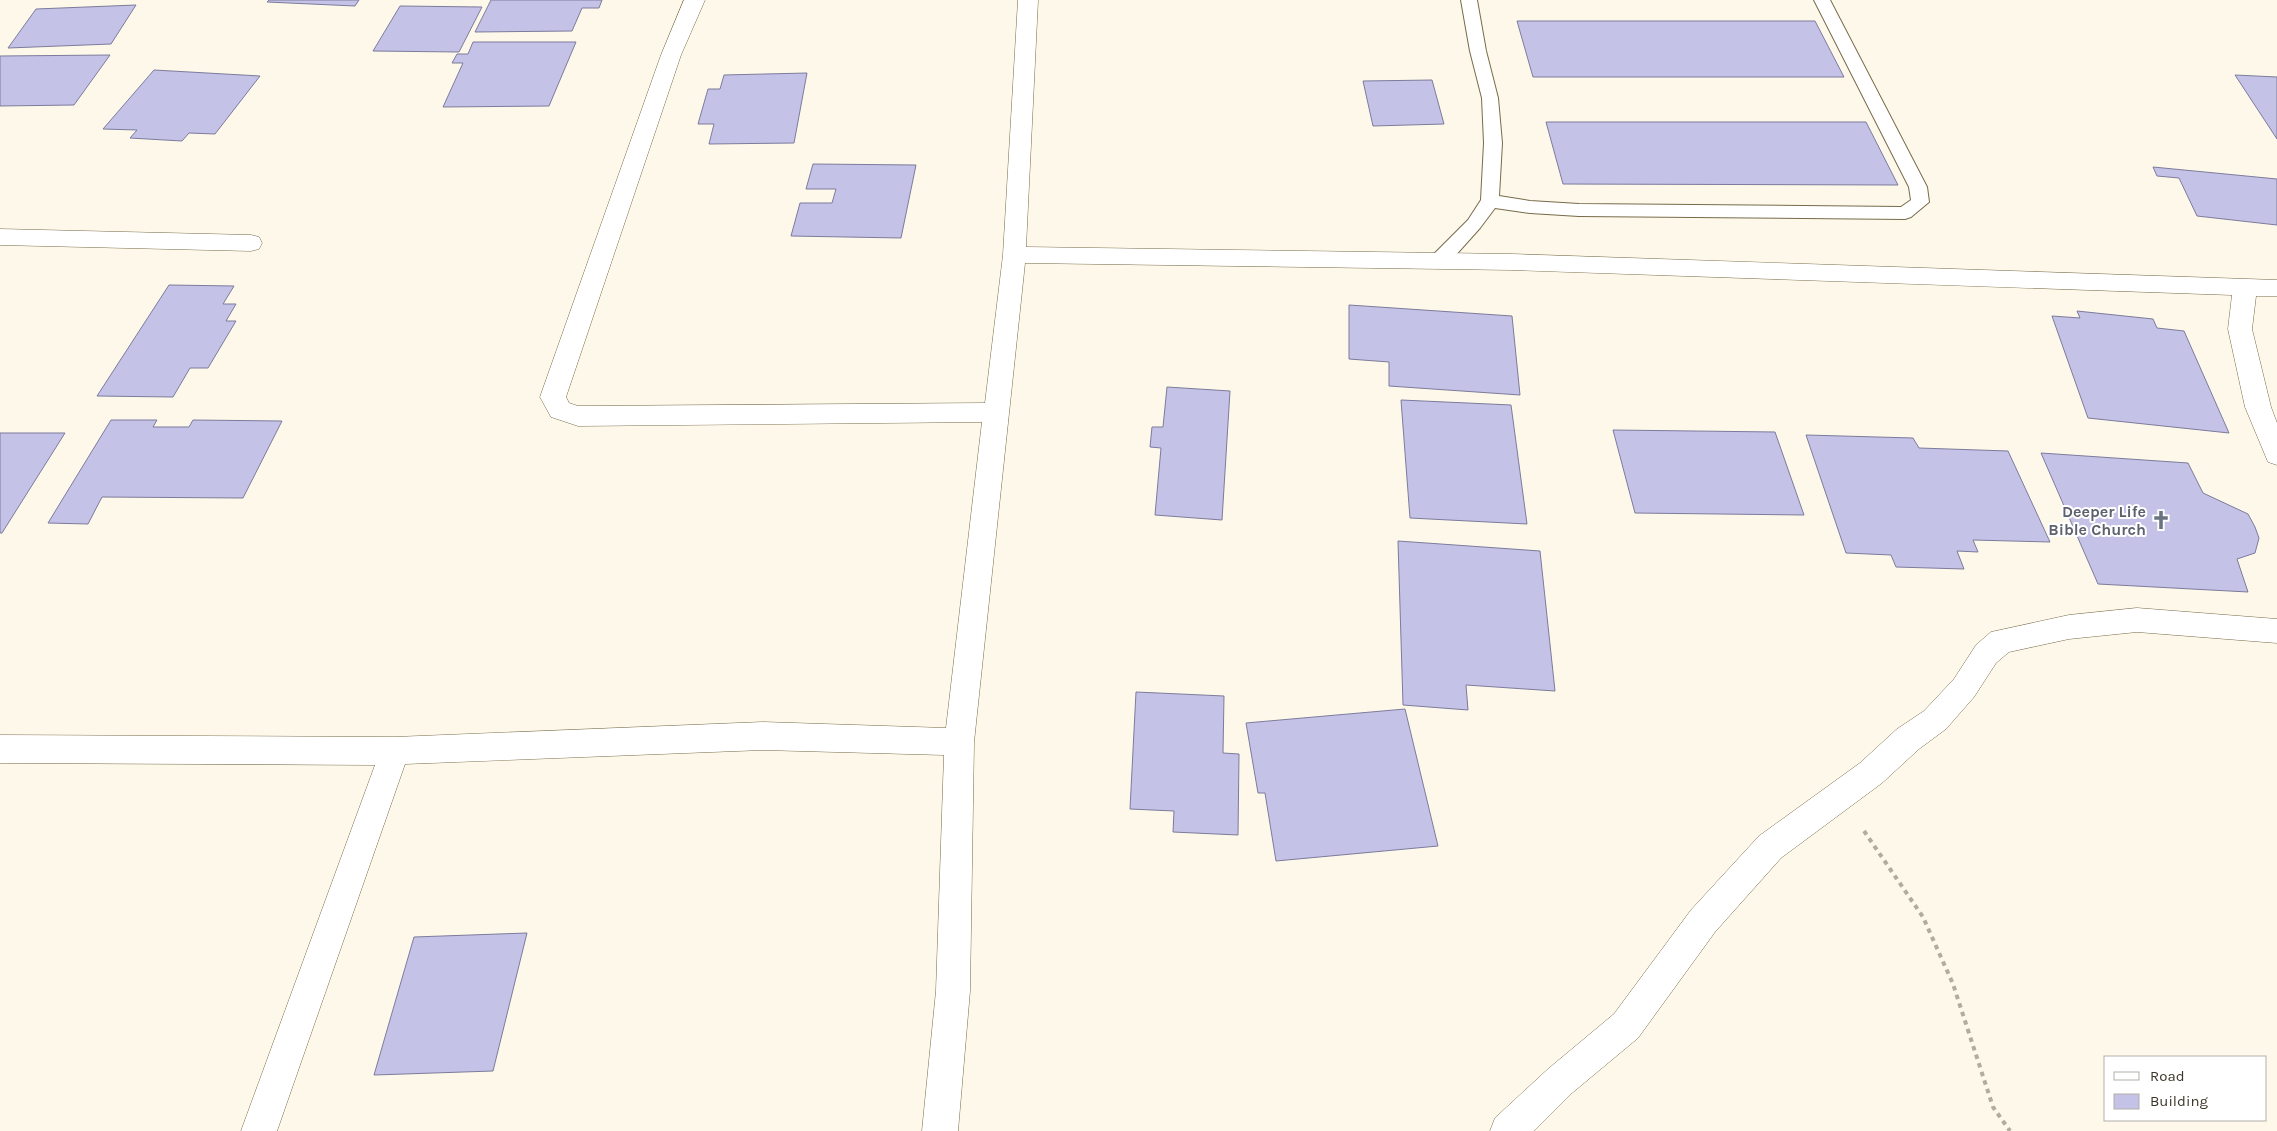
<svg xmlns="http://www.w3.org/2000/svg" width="2277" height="1131" viewBox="0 0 2277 1131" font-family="Karla,sans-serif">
	<rect width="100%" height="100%" fill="#fdf8e9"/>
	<!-- building -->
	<path fill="#c4c3e7" stroke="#7c7b9c" d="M 269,0 L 359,0 L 355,6 L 267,2 Z
		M 491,0 L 602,0 L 599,8 L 582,8 L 572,31 L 475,32 Z
		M 136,5 L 111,44 L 8,48 L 36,9 Z
		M 400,6 L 482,7 L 459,52 L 373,51 Z
		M 1517,21 L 1815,21 L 1844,77 L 1533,77 Z
		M 473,42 L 576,42 L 549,106 L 443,107 L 463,63 L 452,63 L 457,54 L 468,54 Z
		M 110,55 L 74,105 L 0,106 L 0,56 Z
		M 154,70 L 260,76 L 215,134 L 189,133 L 182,141 L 130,138 L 137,130 L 103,129 Z
		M 807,73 L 794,143 L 709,144 L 714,124 L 698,124 L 708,89 L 720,89 L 724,75 Z
		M 2235,75 L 2277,77 L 2277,139 Z
		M 1432,80 L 1444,124 L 1373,126 L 1363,81 Z
		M 1546,122 L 1866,122 L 1898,185 L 1563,184 Z
		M 813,164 L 916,165 L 901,238 L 791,236 L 800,203 L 832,203 L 836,189 L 806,189 Z
		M 2153,167 L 2277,179 L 2277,225 L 2197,216 L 2179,178 L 2157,176 Z
		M 169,285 L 234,286 L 223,304 L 236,304 L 226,321 L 236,321 L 208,368 L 190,368 L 173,397 L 97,396 Z
		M 1349,305 L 1512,316 L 1520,395 L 1389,386 L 1389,362 L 1349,359 Z
		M 2077,311 L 2153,319 L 2157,328 L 2184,331 L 2229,433 L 2088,418 L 2052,316 L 2080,318 Z
		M 1167,387 L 1230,391 L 1222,520 L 1155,515 L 1161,448 L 1150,447 L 1152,427 L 1163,427 Z
		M 1401,400 L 1511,405 L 1527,524 L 1410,518 Z
		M 111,420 L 157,420 L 153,427 L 189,427 L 193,420 L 282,421 L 243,498 L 102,497 L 88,524 L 48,523 Z
		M 1613,430 L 1775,432 L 1804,515 L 1635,513 Z
		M 0,433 L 65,433 L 2,533 L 0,533 Z
		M 1806,435 L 1913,438 L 1919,448 L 2008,451 L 2050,542 L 1973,540 L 1978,552 L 1957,551 L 1964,569 L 1896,567 L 1891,555 L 1846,553 Z
		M 2041,453 L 2188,463 L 2203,493 L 2248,514 L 2255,527 L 2259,538 L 2255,553 L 2237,559 L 2248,592 L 2098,584 Z
		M 1398,541 L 1540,551 L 1555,691 L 1466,685 L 1468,710 L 1403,705 Z
		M 1136,692 L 1224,696 L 1223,753 L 1239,754 L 1238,835 L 1173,832 L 1174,811 L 1130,809 Z
		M 1405,709 L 1438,846 L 1276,861 L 1265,793 L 1258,793 L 1246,723 Z
		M 527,933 L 493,1071 L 374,1075 L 414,937 Z"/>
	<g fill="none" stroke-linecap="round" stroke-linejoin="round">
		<!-- service casing -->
		<g stroke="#776b4a" stroke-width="2">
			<path id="service" d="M 1461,0 L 1477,0 L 1486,51 L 1498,98 L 1502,143 L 1499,196 L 1530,201 L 1579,204 L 1901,207 L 1911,200 L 1909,187 L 1814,0 L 1830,0 L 1927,187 L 1929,202 L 1911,217 L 1905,219 L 1579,216 L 1530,213 L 1495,208 L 1480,228 L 1446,266 L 1439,268 L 1432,266 L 1430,261 L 1432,256 L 1468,220 L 1481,200 L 1484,143 L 1482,98 L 1470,51 Z"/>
		</g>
		<!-- minor casing -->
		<g stroke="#776b4a" stroke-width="1">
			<path id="minor" d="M 684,0 L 705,0 L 681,55 L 566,397 L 569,403 L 578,406 L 985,403 L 1003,255 L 1018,0 L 1038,0 L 1026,247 L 1512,254 L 2277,280 L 2277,296 L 2256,296 L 2252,329 L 2271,407 L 2277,423 L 2277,465 L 2268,462 L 2245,407 L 2228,329 L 2232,295 L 1512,270 L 1025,263 L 974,742 L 970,991 L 958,1131 L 922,1131 L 936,991 L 944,755 L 763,750 L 405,764 L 277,1131 L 241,1131 L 375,765 L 0,763 L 0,735 L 395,737 L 763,722 L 946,728 L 982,422 L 578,426 L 551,417 L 540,397 L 661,55 Z
				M 0,229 L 251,235 L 259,237 L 262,243 L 259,249 L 251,251 L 0,245 Z
				M 2137,608 L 2277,619 L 2277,643 L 2137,632 L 2069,639 L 2009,652 L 1996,663 L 1974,697 L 1946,729 L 1919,749 L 1882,783 L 1781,858 L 1715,932 L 1638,1038 L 1572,1093 L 1534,1131 L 1490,1131 L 1495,1118 L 1548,1069 L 1614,1014 L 1691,910 L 1759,836 L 1860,763 L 1897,729 L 1924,711 L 1954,679 L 1976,645 L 1991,632 L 2069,615 Z"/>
		</g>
		<!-- path -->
		<path stroke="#b1ac9d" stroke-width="4" stroke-dasharray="4.5 4.5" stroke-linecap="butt" d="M 1864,831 L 1923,917 L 1953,984 L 1993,1107 L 2010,1131"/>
		<!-- service -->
		<use href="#service" fill="#fff" fill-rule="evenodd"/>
		<!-- minor -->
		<use href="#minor" fill="#fff" fill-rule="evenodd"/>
	</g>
	<!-- icons -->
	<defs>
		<g id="church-bare" transform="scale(1.5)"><path d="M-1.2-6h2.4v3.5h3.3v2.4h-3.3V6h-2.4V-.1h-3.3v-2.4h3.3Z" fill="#6b7280" stroke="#fff" stroke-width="2.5" paint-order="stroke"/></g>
	</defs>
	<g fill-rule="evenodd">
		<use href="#church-bare" x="2161" y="520"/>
	</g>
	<g text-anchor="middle" stroke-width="4" stroke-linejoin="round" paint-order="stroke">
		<!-- worship labels -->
		<g font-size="16" font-weight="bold" fill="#5b616d" stroke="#fff" text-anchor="end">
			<text x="2146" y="517">Deeper Life<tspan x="2146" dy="18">Bible Church</tspan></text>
		</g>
	</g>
	<!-- legend -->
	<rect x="2104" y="1056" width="162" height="65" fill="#ffffff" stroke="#b1afa9"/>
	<rect x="2114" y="1072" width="25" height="8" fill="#ffffff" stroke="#b1afa9"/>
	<text x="2150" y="1081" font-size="15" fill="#3b3628">Road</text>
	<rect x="2114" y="1094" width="25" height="15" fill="#c4c3e7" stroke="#b1afa9"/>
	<text x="2150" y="1106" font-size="15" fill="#3b3628">Building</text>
</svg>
